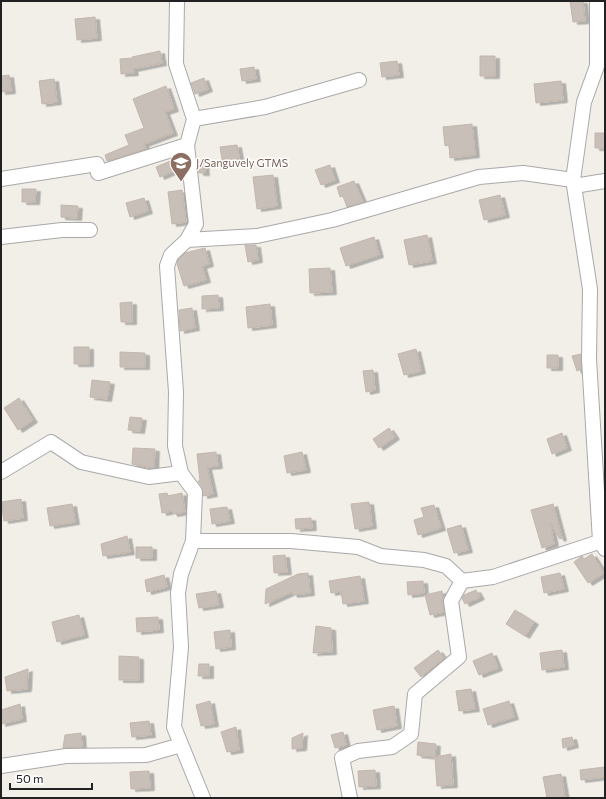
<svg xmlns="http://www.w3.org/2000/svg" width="606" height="799" viewBox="0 0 606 799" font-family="Commissioner,sans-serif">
	<defs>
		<filter id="shadow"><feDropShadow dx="4.5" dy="2.5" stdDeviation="0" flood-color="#0004"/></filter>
	</defs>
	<rect width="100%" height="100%" fill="#f2efe9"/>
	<!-- building -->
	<path fill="#c7bfb8" stroke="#c4b6ab" filter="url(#shadow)" d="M 570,1 L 583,1 L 585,21 L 573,22 Z
		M 95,17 L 97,38 L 77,40 L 75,19 Z
		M 160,51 L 162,63 L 133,69 L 134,73 L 121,74 L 120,59 L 133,58 L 132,57 Z
		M 480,56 L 495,56 L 495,76 L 480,76 Z
		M 397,61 L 399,75 L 382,77 L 380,63 Z
		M 254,67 L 256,79 L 242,81 L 240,69 Z
		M 9,75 L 11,91 L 1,92 L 1,76 Z
		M 204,78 L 208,89 L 195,94 L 191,83 Z
		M 54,79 L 57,102 L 42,104 L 39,81 Z
		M 561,81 L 563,100 L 536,103 L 534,84 Z
		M 166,86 L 174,109 L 165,112 L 173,133 L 144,144 L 146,149 L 107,161 L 105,155 L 129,145 L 125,135 L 144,128 L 133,99 Z
		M 472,124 L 475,155 L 450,158 L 449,145 L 445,146 L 443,127 Z
		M 595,133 L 605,133 L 605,148 L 595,148 Z
		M 237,145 L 240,162 L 223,165 L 220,147 Z
		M 178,158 L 181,168 L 160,177 L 156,167 Z
		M 204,161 L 205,173 L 199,173 L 197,162 Z
		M 330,165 L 335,180 L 321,185 L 315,170 Z
		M 273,175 L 277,206 L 257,209 L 253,177 Z
		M 354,181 L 363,202 L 347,207 L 343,196 L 340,197 L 337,187 Z
		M 22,189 L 36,189 L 35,202 L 22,202 Z
		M 182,190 L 186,222 L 172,224 L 168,192 Z
		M 500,195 L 505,215 L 484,220 L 479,200 Z
		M 144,198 L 148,211 L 130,217 L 126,203 Z
		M 61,205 L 78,206 L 77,218 L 61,217 Z
		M 427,235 L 432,261 L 409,265 L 404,240 Z
		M 374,237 L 379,255 L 346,266 L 340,248 Z
		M 245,245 L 256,245 L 258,260 L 248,262 Z
		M 205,248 L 209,264 L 202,266 L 206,280 L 184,286 L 177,264 L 178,260 L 185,253 Z
		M 330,268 L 332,292 L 310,293 L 309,269 Z
		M 218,295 L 219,308 L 202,309 L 202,296 Z
		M 132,302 L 132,322 L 121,322 L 120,303 Z
		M 270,304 L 272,325 L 248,328 L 246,307 Z
		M 192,308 L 195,328 L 180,331 L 179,310 Z
		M 74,347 L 89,347 L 89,364 L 74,364 Z
		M 416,349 L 421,371 L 404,375 L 398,354 Z
		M 120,352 L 145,353 L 145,367 L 120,367 Z
		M 581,354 L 581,369 L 577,371 L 572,356 Z
		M 547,355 L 558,355 L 558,368 L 547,368 Z
		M 373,370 L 375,390 L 366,392 L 363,371 Z
		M 92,380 L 110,382 L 107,399 L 90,397 Z
		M 19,398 L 33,420 L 18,430 L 4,408 Z
		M 130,417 L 142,418 L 140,431 L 128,430 Z
		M 389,428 L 395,437 L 379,448 L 373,439 Z
		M 562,433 L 567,448 L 552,454 L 547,439 Z
		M 133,448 L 155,449 L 154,468 L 132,464 Z
		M 216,452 L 218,466 L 207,467 L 213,494 L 203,496 L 202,487 L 198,481 L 200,481 L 197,454 Z
		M 302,452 L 306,470 L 287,473 L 284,456 Z
		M 167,493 L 168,496 L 182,493 L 185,512 L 173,514 L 172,511 L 162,513 L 159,494 Z
		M 21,499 L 23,518 L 4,521 L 1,502 Z
		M 369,502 L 372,526 L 355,529 L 351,504 Z
		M 72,504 L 75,522 L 50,526 L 47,508 Z
		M 553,504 L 562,538 L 560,539 L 550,523 L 554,544 L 542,548 L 531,510 Z
		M 434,505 L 441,528 L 418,535 L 414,520 L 424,517 L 421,508 Z
		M 227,507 L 230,521 L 212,524 L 210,509 Z
		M 311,518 L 312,528 L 296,529 L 295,519 Z
		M 461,525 L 468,550 L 454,553 L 447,529 Z
		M 127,536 L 130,552 L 103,556 L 101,544 Z
		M 136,547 L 152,547 L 152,558 L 136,558 Z
		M 592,554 L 604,573 L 588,583 L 574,562 L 582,556 L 584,559 Z
		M 285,555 L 287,572 L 274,573 L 273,556 Z
		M 308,573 L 310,593 L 293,595 L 292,592 L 265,604 L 266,589 L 298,574 Z
		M 560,573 L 564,589 L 544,593 L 541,577 Z
		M 164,575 L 167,587 L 147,592 L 145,580 Z
		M 360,576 L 364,601 L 343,604 L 341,591 L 331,593 L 329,581 Z
		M 423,581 L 424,593 L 408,595 L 407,582 Z
		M 476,590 L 480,597 L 465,604 L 462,598 L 464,595 Z
		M 216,591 L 219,605 L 199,608 L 196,594 Z
		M 442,591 L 444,612 L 430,615 L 425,595 Z
		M 515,610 L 534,622 L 525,636 L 506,624 Z
		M 79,615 L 84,635 L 57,642 L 52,622 Z
		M 158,617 L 159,630 L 137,632 L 136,618 Z
		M 316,626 L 331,628 L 332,652 L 313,653 Z
		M 230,630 L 231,647 L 216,649 L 214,632 Z
		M 438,650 L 444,658 L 421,677 L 414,668 Z
		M 562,650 L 564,667 L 542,670 L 540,653 Z
		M 492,653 L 498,668 L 479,675 L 473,661 Z
		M 119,656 L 139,657 L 139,680 L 119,680 Z
		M 199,664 L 209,664 L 209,676 L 198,676 Z
		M 28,669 L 27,689 L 7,691 L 5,677 Z
		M 471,689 L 475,709 L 459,711 L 456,691 Z
		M 210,701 L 214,724 L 201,726 L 196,705 Z
		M 509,701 L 514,717 L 488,725 L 483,709 Z
		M 20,704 L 22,719 L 1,724 L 1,710 Z
		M 394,706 L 397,726 L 377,730 L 373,710 Z
		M 149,721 L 151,735 L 132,737 L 130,723 Z
		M 236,727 L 239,750 L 227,752 L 221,732 Z
		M 343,732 L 346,745 L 335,748 L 331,735 Z
		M 81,733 L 82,747 L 63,748 L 65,735 Z
		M 303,733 L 302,748 L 292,749 L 292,738 Z
		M 572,737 L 574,745 L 563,748 L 562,739 Z
		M 418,742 L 436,744 L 435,757 L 417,755 Z
		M 451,754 L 453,785 L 437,786 L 435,757 Z
		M 605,767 L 605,777 L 581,780 L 580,770 Z
		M 375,770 L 376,786 L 359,787 L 358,771 Z
		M 149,771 L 150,788 L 131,789 L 130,772 Z
		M 561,774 L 565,798 L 547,798 L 543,777 Z"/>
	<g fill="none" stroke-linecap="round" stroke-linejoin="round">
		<!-- minor casing -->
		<g stroke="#a9a9a9" stroke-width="16">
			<path id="minor" d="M 177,1 L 176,64 L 194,119 L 187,145 L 196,224 L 187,240 L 171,255 L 167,266 L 176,392 L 175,446 L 181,473 L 195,492 L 193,541 L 181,574 L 178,593 L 181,647 L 174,727 L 203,798
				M 194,119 L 265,107 L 359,80
				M 1,179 L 97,164 L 98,173 L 187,145
				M 573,180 L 584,102 L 597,66 L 597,1
				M 574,186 L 590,289 L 589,359 L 600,541 L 605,549
				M 1,237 L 62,230 L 90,230
				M 187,240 L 257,236 L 332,220 L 479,177 L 523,173 L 573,180 L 574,186 L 605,181
				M 1,472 L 51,442 L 81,462 L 149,477 L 181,473
				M 193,541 L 291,541 L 358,547 L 381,556 L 424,560 L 446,566 L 462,581 L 493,577 L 605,540
				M 1,766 L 66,756 L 146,755 L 181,745
				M 350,798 L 342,758 L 358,751 L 392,747 L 411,734 L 415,694 L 459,657 L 451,601 L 462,581"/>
		</g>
		<!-- minor -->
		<use href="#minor" stroke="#fff" stroke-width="14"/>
	</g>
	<!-- icons -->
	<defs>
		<g id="school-pin" transform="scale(1.15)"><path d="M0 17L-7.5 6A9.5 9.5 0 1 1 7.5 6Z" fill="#8d6e63" stroke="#fff"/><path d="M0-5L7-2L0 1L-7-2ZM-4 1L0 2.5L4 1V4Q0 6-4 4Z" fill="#fff"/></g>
	</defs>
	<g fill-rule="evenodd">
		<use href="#school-pin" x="181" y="163"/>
	</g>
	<g text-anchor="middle" stroke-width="3" stroke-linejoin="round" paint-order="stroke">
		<!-- education labels -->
		<g font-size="11" fill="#785e54" stroke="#fff" text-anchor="start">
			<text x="196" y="167">J/Sanguvely GTMS</text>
		</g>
	</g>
	<!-- border -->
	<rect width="606" height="799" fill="none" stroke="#222222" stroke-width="4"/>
	<!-- scale -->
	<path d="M10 783v6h82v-6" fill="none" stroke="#222222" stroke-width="2"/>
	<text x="16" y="783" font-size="12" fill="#222222" stroke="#ffffff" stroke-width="3" paint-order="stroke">50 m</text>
</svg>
